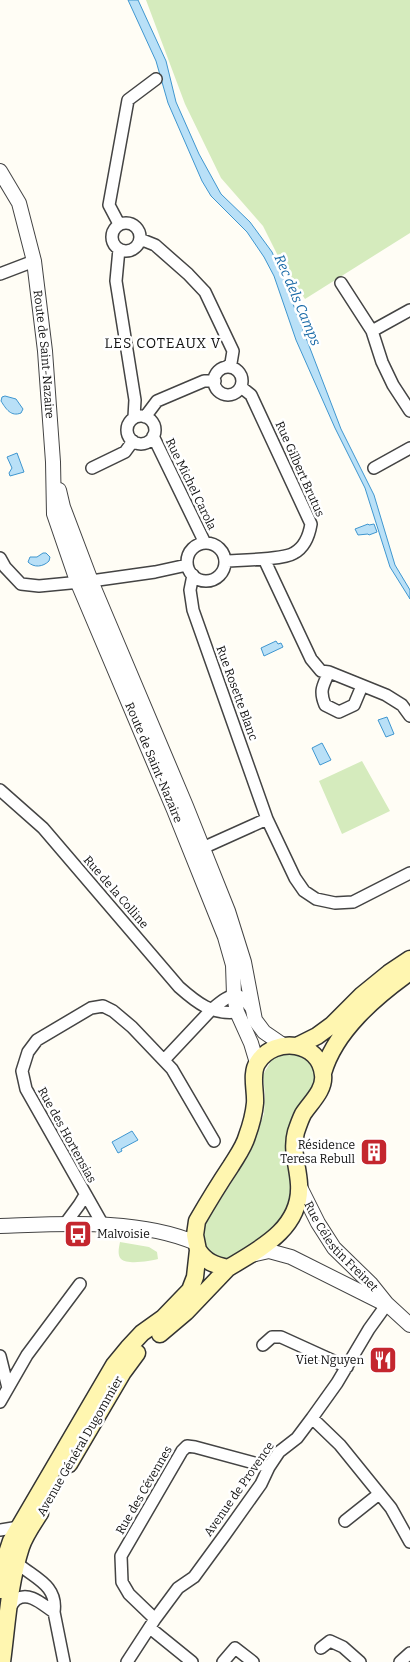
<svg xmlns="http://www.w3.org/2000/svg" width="410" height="1662" viewBox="0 0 410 1662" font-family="Bitter,serif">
	<rect width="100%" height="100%" fill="#fffdf5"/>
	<!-- green -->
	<path fill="#d5ebbd" d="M 146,0 L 410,0 L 410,233 L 305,299 L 281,262 L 263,226 L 221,178 L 185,104 Z
		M 362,761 L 390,811 L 342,834 L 319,781 Z
		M 299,1053 C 306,1058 313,1064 314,1074 C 318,1098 292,1119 288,1140 C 283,1159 295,1178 292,1196 C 291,1201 288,1206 286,1210 C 285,1214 284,1218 282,1221 C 274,1233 240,1254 226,1260 L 212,1256 C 204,1248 202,1237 204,1226 L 248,1156 L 264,1114 L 265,1095 L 263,1075 L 271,1061 L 280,1054 Z
		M 120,1242 L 149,1247 L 157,1252 L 158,1259 C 151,1261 127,1265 121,1259 C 117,1255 119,1247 120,1242 Z"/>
	<!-- water -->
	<path fill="#b9e0f7" stroke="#3f96cf" d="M 128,0 L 138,0 L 166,61 L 176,102 L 199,154 L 221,194 L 250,222 L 272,252 L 280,270 L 341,429 L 374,495 L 395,565 L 410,590 L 410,599 L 390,567 L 365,488 L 335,428 L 296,340 L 274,276 L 264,257 L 247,232 L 211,196 L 202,181 L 168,103 L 156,61 Z
		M 5,396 L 16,399 L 23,409 L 21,413 C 11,417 6,409 1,401 L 2,397 Z
		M 17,453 L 24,472 L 10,476 L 9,473 L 12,468 L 7,457 Z
		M 368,524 L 369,525 L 374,524 L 377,532 L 369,535 L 368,534 L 358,535 L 355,529 Z
		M 43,553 L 46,553 L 50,557 L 49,561 C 43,567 34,568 28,562 L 30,557 L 37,557 Z
		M 276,641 L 278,644 L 281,643 L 283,647 L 264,656 L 261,648 Z
		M 387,717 L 394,734 L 386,737 L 378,720 Z
		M 322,743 L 331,760 L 320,765 L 312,748 Z
		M 132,1131 L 138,1140 L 121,1149 L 122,1151 L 118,1153 L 112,1142 Z"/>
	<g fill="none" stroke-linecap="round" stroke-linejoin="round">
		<!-- minor casing -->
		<g stroke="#444" stroke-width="14">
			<path id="minor" d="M112 237a14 14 0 1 1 28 0a14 14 0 1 1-28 0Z
				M 119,224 L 109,205 L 128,100 L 156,79
				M 140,239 L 155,245 L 188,274 L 205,292 L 233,351 L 231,363 L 227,367
				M 119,249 L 116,281 L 135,400 L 134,417
				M 0,274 L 34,261
				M 341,283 L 372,331 L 382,362 L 393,385 L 410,411
				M 372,331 L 410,310
				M214 381a14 14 0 1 1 28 0a14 14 0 1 1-28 0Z
				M127 430a14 14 0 1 1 28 0a14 14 0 1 1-28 0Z
				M 145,417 L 157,401 L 204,381 L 215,381
				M 153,436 L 205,543
				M 92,468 L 125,452 L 133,441
				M 374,468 L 410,448
				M187 562a19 19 0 1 1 38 0a19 19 0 1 1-38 0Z
				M 0,558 L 5,567 L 21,584 L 39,586 L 91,581 L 155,572 L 187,565
				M 264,559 L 311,659 L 321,671 L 329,672 L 386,695 L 402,705 L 410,716
				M 225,561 C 239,560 283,560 294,553 C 305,547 309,536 311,524 L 251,395 L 241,387
				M 193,575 L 190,590 L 193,610 L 267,819 L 295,878 L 304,891 L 316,899 L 335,903 L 353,902 L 410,873
				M 329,672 C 323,686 319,690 325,705 L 339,712 L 354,705 L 362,686
				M 0,790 L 43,828 L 179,987 C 197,1003 212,1015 237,1012
				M 196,851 L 267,819
				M 164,1060 L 211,1010 C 217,1005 231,992 239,996 C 245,998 249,1006 253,1011
				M 65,1224 L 79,1205 L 85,1195
				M 103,1225 L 26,1089 L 22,1071 L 28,1052 L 37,1040 L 91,1008 L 103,1006 L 113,1011 L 132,1027 L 172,1069 L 214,1141
				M 263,1345 L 272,1337 L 281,1337 L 347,1367
				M 0,1356 L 8,1388
				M 0,1402 L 27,1355 L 80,1284
				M 312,1418 L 340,1445 L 391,1508 L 410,1542
				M 345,1521 L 379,1494
				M 0,1530 L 19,1527
				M 17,1563 C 34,1578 58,1585 54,1612 L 64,1662
				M 9,1609 C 11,1606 14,1601 17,1599 C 30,1591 44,1606 54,1612
				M 155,1619 L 129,1594 L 122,1582 L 121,1556 L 182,1451 L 187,1446 L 195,1447 L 269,1467
				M 150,1628 L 192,1662
				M 321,1648 L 330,1641 L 343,1647 L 360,1662
				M 127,1662 L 155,1619 L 178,1588 L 194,1577 L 224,1536 L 261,1484 L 269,1467 L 279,1452 L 297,1438 L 312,1418 L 337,1383 L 369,1329 L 387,1304
				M 223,1662 L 235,1648 L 253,1662
				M 400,1662 L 410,1653"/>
		</g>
		<!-- tertiary casing -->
		<g stroke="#444" stroke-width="16">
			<g id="tertiary">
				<path id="s1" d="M 0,171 L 19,203 L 34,261 L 45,351 L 53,462 L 54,514 L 77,581 L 174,810 L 225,937 L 233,965 L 234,995 L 237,1012 L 251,1043 L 257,1063"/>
				<path d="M 59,490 L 63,507 L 91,581 L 186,806 L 228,911 L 244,962 L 255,1020 L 264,1032 L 283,1045"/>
				<path id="s2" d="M 299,1185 L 318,1223 L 334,1248 L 371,1284 L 387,1304 L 410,1325"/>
				<path d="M 0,1226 C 62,1224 138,1218 196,1243"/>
				<path d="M 251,1255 L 269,1251 L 291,1257 L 385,1304"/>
			</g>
		</g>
		<!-- secondary casing -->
		<g stroke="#333" stroke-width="19">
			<path id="secondary" d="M 299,1045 L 317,1036 L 332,1025 L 362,995 L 389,973 L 410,959
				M 323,1073 C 335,1031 375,997 410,972
				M 160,1334 L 186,1312 L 228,1268
				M 69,1464 L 123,1372 L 137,1353
				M 0,1590 L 7,1553 L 11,1541 L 114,1365 L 128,1348 L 142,1333 L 163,1318 L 190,1290 L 195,1277 L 198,1250 L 195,1235 L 197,1221 C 208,1202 219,1184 231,1166 C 237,1156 244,1147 247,1136 C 251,1125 254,1114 255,1103 C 256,1091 250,1073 258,1062 C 275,1036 320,1041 323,1075 C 325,1090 310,1103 303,1114 C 300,1120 298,1126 296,1132 C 291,1150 298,1166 299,1184 C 302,1228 260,1249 228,1268 C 214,1265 206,1262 198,1250
				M 2,1662 C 7,1624 9,1584 21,1547 C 25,1535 33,1524 40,1513"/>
		</g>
		<!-- minor -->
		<use href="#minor" stroke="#fff" stroke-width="11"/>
		<!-- tertiary -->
		<use href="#tertiary" stroke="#fff" stroke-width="14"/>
		<!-- secondary -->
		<use href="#secondary" stroke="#fff6b0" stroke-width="16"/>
	</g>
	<!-- icons -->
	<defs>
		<g id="building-square" transform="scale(1.4375)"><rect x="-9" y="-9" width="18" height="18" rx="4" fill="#c4262e" stroke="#fff"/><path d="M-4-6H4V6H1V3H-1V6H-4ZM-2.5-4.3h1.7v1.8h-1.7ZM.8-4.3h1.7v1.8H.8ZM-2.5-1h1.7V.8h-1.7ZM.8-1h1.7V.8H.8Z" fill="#fff"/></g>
		<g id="bus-square" transform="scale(1.4375)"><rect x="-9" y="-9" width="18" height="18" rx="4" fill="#c4262e" stroke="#fff"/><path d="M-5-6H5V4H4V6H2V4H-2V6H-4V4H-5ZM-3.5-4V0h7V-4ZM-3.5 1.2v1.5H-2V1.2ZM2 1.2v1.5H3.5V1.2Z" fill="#fff"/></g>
		<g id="restaurant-square" transform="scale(1.4375)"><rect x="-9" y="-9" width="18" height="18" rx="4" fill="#c4262e" stroke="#fff"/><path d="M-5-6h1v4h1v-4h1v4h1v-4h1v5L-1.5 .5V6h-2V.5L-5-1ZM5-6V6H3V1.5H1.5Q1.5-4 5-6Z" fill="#fff"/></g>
	</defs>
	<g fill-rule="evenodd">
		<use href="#building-square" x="374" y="1152"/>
		<use href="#bus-square" x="78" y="1234"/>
		<use href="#restaurant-square" x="383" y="1360"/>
	</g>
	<g text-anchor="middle" stroke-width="5" stroke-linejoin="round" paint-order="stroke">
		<!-- street labels -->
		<g font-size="12" fill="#111" stroke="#fff">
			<text dy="4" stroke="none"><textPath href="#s1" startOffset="191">Route de Saint-Nazaire</textPath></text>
			<text transform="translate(300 469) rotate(66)" y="4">Rue Gilbert Brutus</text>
			<text transform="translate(191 484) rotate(64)" y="4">Rue Michel Carola</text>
			<text transform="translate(237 693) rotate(70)" y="4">Rue Rosette Blanc</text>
			<text dy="4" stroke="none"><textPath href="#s1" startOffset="619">Route de Saint-Nazaire</textPath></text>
			<text transform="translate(116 892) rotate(49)" y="4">Rue de la Colline</text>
			<text transform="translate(67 1135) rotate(61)" y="4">Rue des Hortensias</text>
			<text dy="4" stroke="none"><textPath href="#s2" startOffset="75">Rue Célestin Freinet</textPath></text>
			<text transform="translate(80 1446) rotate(-60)" y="4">Avenue Général Dugommier</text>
			<text transform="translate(239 1489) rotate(-55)" y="4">Avenue de Provence</text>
			<text transform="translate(144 1490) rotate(-60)" y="4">Rue des Cévennes</text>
		</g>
		<!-- poi labels -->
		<g font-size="12" fill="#111" stroke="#fff" text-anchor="end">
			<text x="355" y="1149">Résidence<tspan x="355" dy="14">Teresa Rebull</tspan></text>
			<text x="97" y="1238" text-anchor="start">Malvoisie</text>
			<text x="364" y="1364">Viet Nguyen</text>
		</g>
		<!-- water labels -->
		<g font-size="14" font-style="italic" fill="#1768a6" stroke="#fff">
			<text transform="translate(298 300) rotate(67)" y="5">Rec dels Camps</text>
		</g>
		<!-- neighbourhood labels -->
		<g font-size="14" letter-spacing="1" fill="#111" stroke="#fff">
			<text x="163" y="348">LES COTEAUX V</text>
		</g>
	</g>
</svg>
